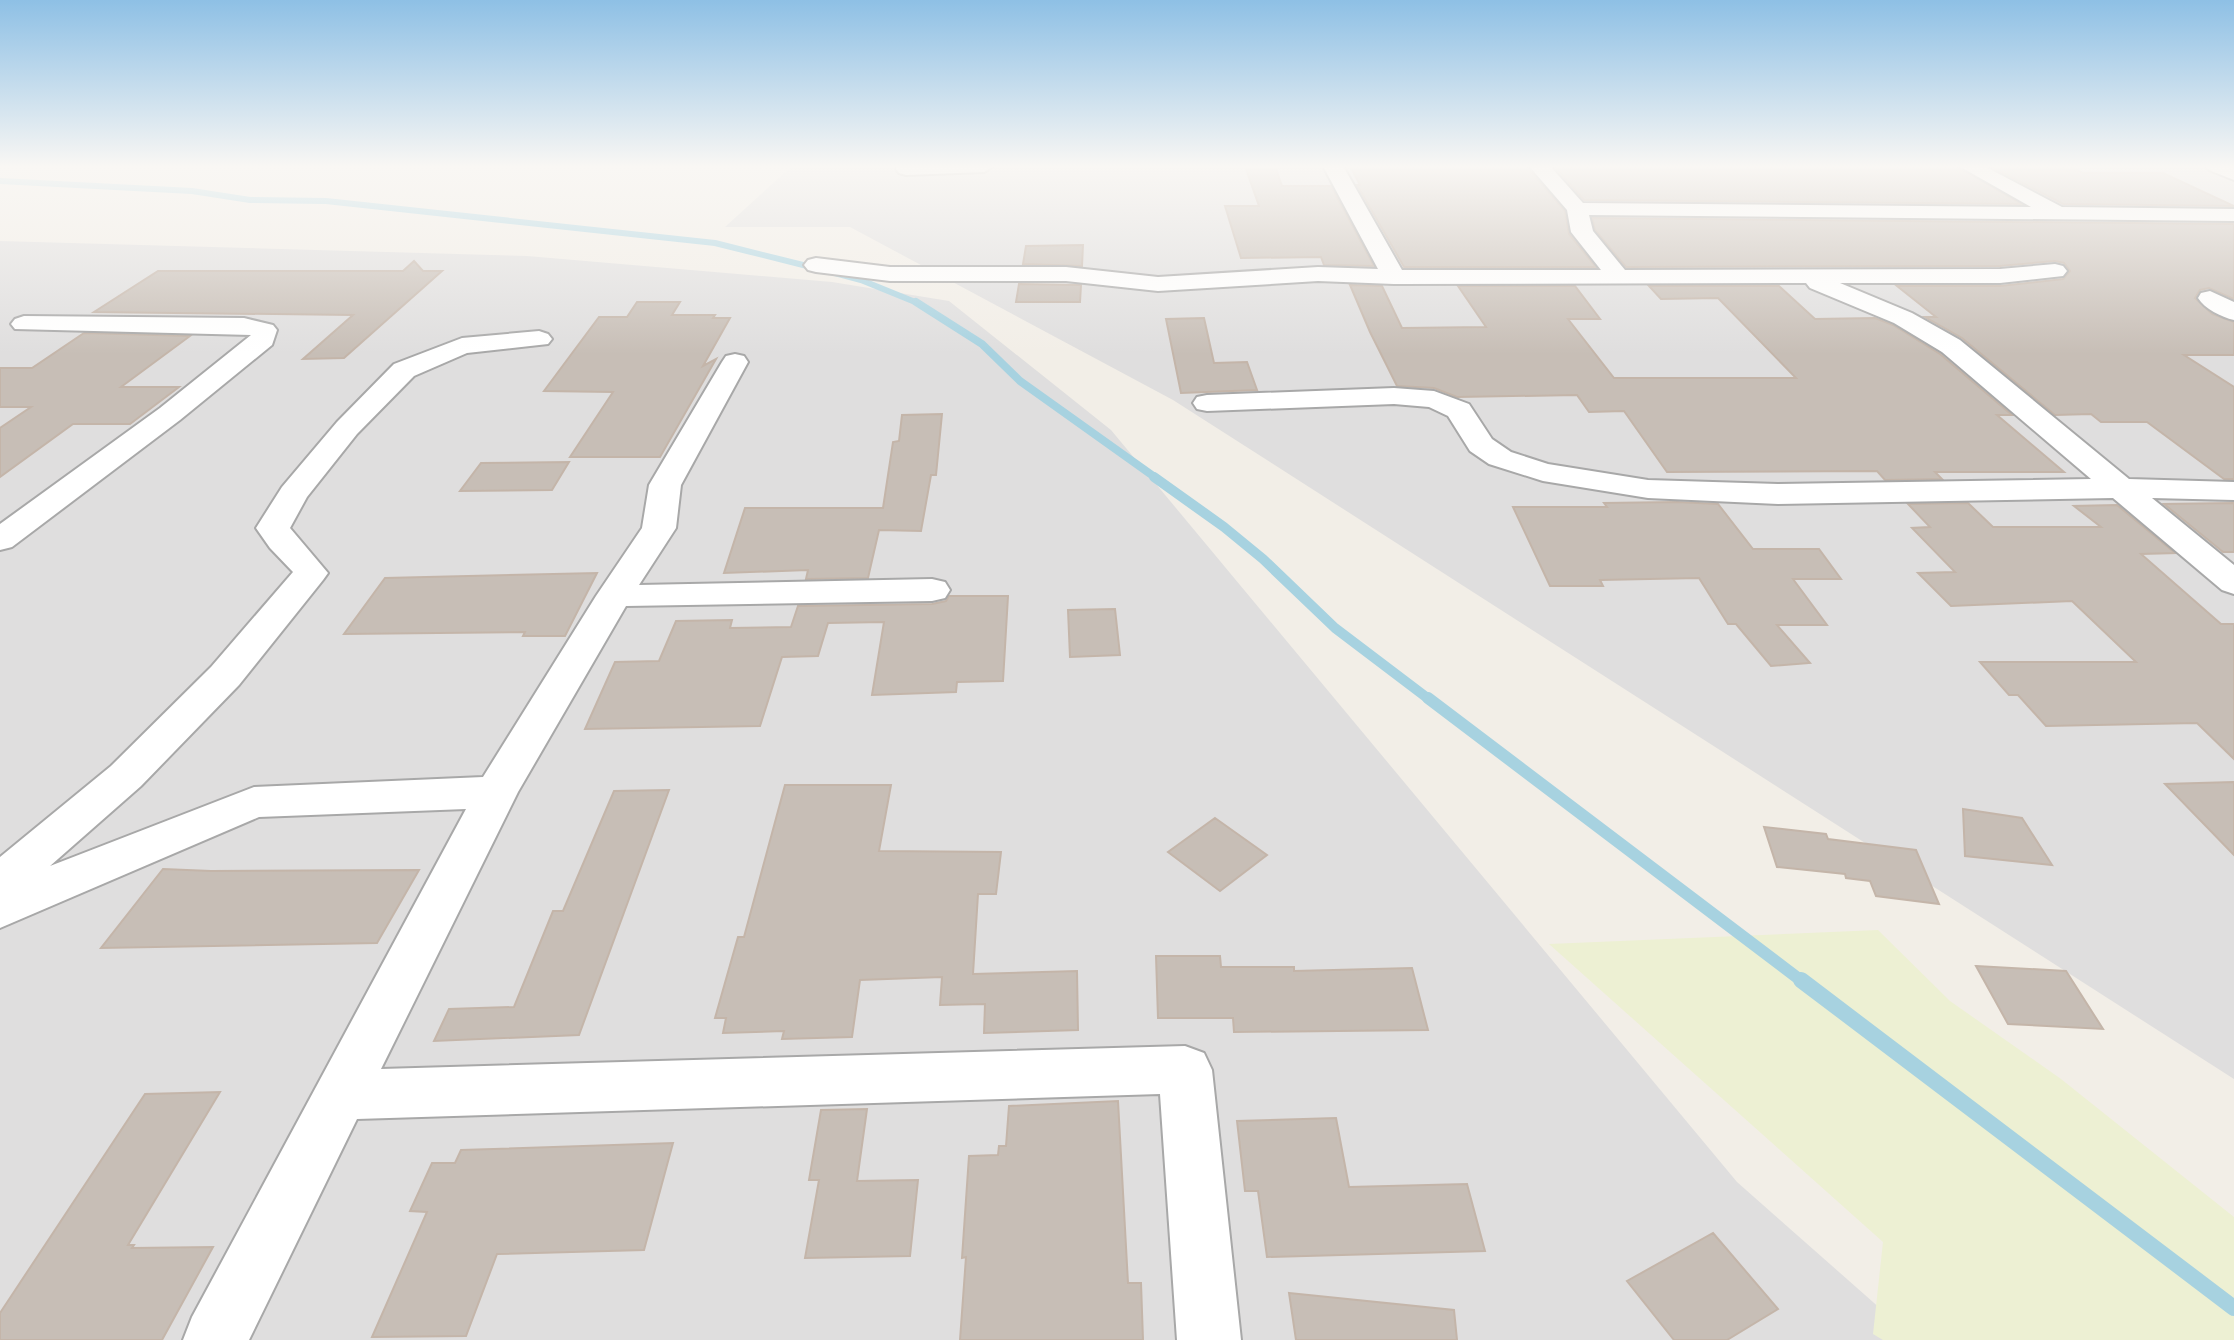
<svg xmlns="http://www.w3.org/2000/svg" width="2234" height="1340" viewBox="0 0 2234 1340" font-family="Raleway,sans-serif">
	<rect width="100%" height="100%" fill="#f2eee7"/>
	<!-- residential -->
	<path fill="#dfdede" d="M 792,166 L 2234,166 L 2234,1079 L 1173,400 L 850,227 L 725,227 Z
		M 0,241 L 527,256 L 832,282 L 949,301 L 1111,430 L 1737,1182 L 1916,1340 L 0,1340 Z"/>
	<!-- farmland -->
	<path fill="#edf0d3" d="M 1878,930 L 1950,1001 L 2061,1079 L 2234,1217 L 2234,1340 L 1883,1340 L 1873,1334 L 1883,1242 L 1549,944 Z"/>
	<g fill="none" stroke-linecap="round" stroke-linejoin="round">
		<!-- stream-far4 -->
		<path stroke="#a7d2e0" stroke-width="6" d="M 0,181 L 192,191 L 250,200 L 326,201 L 715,243 L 815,268
			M 831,272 L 861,280 L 920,304"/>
		<!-- stream-far3 -->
		<path stroke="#a7d2e0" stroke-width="8" d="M 916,302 L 982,344 L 1020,381 L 1156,478"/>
		<!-- stream-far2 -->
		<path stroke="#a7d2e0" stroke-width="10" d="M 1154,477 L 1224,527 L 1263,559 L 1335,628 L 1430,700"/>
		<!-- stream-far1 -->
		<path stroke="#a7d2e0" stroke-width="12" d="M 1428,698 L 1803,982"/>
		<!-- stream -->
		<path stroke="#a7d2e0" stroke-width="16" d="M 1801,980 L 2234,1308"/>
	</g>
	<!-- building -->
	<path fill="#c7beb6" stroke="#c4b5a9" stroke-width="2" d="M 1350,166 L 1526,166 L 1565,211 L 1569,234 L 1596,267 L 1404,267 L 1357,185 L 1360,185 Z
		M 1554,166 L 1956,166 L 2021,204 L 1584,200 Z
		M 1990,166 L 2070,166 L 2083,173 L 2163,173 L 2234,206 L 2063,204 Z
		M 1246,169 L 1276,169 L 1282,186 L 1331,186 L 1374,266 L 1324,265 L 1321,257 L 1241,258 L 1225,206 L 1259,206 Z
		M 1592,218 L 2234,224 L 2234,299 L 2209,288 L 2200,290 L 2195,298 L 2212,314 L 2234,322 L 2234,355 L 2184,355 L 2234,387 L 2234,479 L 2224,479 L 2147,422 L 2101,422 L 2091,414 L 2055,415 L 1962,338 L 1925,317 L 1936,317 L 1897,286 L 2000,286 L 2063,279 L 2070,271 L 2064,263 L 2055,261 L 2000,266 L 1626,267 L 1595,230 Z
		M 1083,245 L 1082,266 L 1023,264 L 1026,246 Z
		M 414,261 L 423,271 L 442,271 L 344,358 L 303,359 L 353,315 L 94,312 L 158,271 L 403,271 Z
		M 1019,284 L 1081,285 L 1080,302 L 1016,302 Z
		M 1350,285 L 1382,286 L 1402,328 L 1486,327 L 1458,286 L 1575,286 L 1600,319 L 1568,319 L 1614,378 L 1796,378 L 1718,298 L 1661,299 L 1649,286 L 1779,286 L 1815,319 L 1875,318 L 1893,325 L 1940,354 L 2012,415 L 1997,415 L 2064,472 L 1935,472 L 1942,479 L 1885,480 L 1877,471 L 1667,472 L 1624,411 L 1589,412 L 1577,395 L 1457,397 L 1434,388 L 1397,386 L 1370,332 Z
		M 637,302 L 680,302 L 672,315 L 715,315 L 713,318 L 730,318 L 703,366 L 716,359 L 660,457 L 570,457 L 613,392 L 544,391 L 599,317 L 627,317 Z
		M 1204,318 L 1214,363 L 1247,362 L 1257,390 L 1181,393 L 1166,319 Z
		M 84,333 L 190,336 L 121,387 L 179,387 L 130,424 L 73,424 L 0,477 L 0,428 L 31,407 L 0,407 L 0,368 L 32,368 Z
		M 942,414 L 936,475 L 931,475 L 921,531 L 879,530 L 868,578 L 806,579 L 808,570 L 724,573 L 745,508 L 883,508 L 893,442 L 899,441 L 902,415 Z
		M 569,462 L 552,490 L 460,491 L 481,463 Z
		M 1677,502 L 1718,504 L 1753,549 L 1819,549 L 1841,579 L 1793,579 L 1827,625 L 1777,625 L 1810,663 L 1771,666 L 1736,624 L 1728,624 L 1699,578 L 1600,580 L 1603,586 L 1550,586 L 1513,507 L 1607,507 L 1604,503 Z
		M 1968,503 L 1993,527 L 2101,527 L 2074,506 L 2117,505 L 2175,553 L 2141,554 L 2221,624 L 2234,624 L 2234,759 L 2197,723 L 2046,726 L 2018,695 L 2009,695 L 1980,662 L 2136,662 L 2072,601 L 1951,606 L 1918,573 L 1955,572 L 1912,528 L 1930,527 L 1908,504 Z
		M 2234,503 L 2234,552 L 2223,552 L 2164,504 Z
		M 597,573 L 565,636 L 523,636 L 525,632 L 344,634 L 385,578 Z
		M 949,596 L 1008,596 L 1003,681 L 957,682 L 956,692 L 872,695 L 884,622 L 828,623 L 818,656 L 782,657 L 760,726 L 585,729 L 615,662 L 659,661 L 676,621 L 732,620 L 730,628 L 791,627 L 798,606 L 932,604 L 946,601 Z
		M 1115,609 L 1120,655 L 1070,657 L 1068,610 Z
		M 2234,782 L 2234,855 L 2165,784 Z
		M 785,785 L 891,785 L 879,851 L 1001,852 L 996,894 L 978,894 L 973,974 L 1077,971 L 1078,1030 L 984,1033 L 985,1004 L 940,1005 L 942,977 L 860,980 L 852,1037 L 782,1039 L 784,1031 L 723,1033 L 726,1018 L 715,1018 L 738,937 L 744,937 Z
		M 669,790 L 579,1035 L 434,1041 L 449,1009 L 514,1007 L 553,911 L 563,911 L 614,791 Z
		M 1963,809 L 2022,818 L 2052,865 L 1965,856 Z
		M 1215,818 L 1267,855 L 1220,891 L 1168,852 Z
		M 1764,827 L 1826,834 L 1828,839 L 1916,850 L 1939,904 L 1876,896 L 1870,881 L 1846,878 L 1845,874 L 1777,867 Z
		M 163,869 L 211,871 L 419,870 L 377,943 L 101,948 Z
		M 1156,956 L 1220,956 L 1221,967 L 1294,967 L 1294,971 L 1412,968 L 1428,1030 L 1234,1032 L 1233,1018 L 1158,1018 Z
		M 1976,966 L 2066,971 L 2103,1029 L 2008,1024 Z
		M 220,1092 L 128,1245 L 134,1245 L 132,1248 L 213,1247 L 162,1340 L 0,1340 L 0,1313 L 145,1094 Z
		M 1118,1101 L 1128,1283 L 1141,1283 L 1143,1340 L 960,1340 L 966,1257 L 962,1258 L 969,1156 L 998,1155 L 999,1146 L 1006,1146 L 1009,1106 Z
		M 867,1109 L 857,1181 L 918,1180 L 910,1256 L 805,1258 L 819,1180 L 809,1180 L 821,1110 Z
		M 1336,1118 L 1349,1187 L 1467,1184 L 1485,1251 L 1267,1257 L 1258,1191 L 1245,1191 L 1237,1121 Z
		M 673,1143 L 644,1250 L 497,1254 L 466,1336 L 372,1337 L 427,1212 L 410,1211 L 432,1163 L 455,1163 L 461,1150 Z
		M 1713,1233 L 1778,1309 L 1727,1340 L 1674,1340 L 1627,1281 Z
		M 1289,1293 L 1454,1310 L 1457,1340 L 1296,1340 Z"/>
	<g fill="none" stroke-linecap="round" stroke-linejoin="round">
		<!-- minor casing -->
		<g stroke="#a8a8a8" stroke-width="4">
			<path id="minor" d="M 898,166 L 994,166 L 984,172 L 906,175 L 899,173 L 896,169 Z
				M 1323,166 L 1343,166 L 1402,270 L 1601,270 L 1571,232 L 1567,210 L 1529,166 L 1550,166 L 1583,203 L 2031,207 L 1959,166 L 1984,166 L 2062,207 L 2234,209 L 2234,221 L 1589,215 L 1593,231 L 1625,270 L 2000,269 L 2055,264 L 2063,266 L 2067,271 L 2063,276 L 2000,283 L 1840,283 L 1912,313 L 1960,340 L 2129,479 L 2234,482 L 2234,500 L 2152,498 L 2234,565 L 2234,594 L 2222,590 L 2113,498 L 1778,504 L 1648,498 L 1543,481 L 1489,464 L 1470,451 L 1448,416 L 1429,407 L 1394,404 L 1207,411 L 1197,409 L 1193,403 L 1197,397 L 1207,395 L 1394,388 L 1434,391 L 1469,404 L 1492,439 L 1511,452 L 1548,464 L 1648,480 L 1778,484 L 2091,479 L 1942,352 L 1894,323 L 1810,288 L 1806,283 L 1394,284 L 1318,281 L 1158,291 L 1066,281 L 890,281 L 816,272 L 808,270 L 804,265 L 808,260 L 816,258 L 890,267 L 1066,267 L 1158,277 L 1318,267 L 1378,269 Z
				M 2206,166 L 2234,167 L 2234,180 L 2209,170 Z
				M 2210,291 L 2234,302 L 2234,320 C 2221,317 2205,309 2198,298 L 2201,293 Z
				M 24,316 L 244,318 L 273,325 L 277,330 L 272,345 L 180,420 L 12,547 L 0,550 L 0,524 L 160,408 L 251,335 L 15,329 L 11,324 L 15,319 Z
				M 539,331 L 548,334 L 552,339 L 548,344 L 467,353 L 414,376 L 357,434 L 307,497 L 290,528 L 328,573 L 323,580 L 239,685 L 141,786 L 50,866 L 254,787 L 483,777 L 596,596 L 642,528 L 649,485 L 722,362 L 726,356 L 735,354 L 744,356 L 748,362 L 681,485 L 676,528 L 639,585 L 932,579 L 945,582 L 950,590 L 945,598 L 932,601 L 626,606 L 518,792 L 381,1069 L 1185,1046 L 1204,1053 L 1212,1070 L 1241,1340 L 1177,1340 L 1160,1094 L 357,1119 L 249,1340 L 183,1340 L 192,1317 L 466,809 L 259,817 L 0,928 L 0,857 L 111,766 L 211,667 L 293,572 L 270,548 L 256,528 L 282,487 L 337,422 L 394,364 L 462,338 Z"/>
		</g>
		<!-- minor -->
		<use href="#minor" fill="#fff" fill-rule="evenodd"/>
	</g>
	<!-- sky -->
	<linearGradient id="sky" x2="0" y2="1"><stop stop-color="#8ec0e5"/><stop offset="0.47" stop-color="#f9f7f4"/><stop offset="1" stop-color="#f9f7f4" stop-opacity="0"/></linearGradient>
	<rect width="2234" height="354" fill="url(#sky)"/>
</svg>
